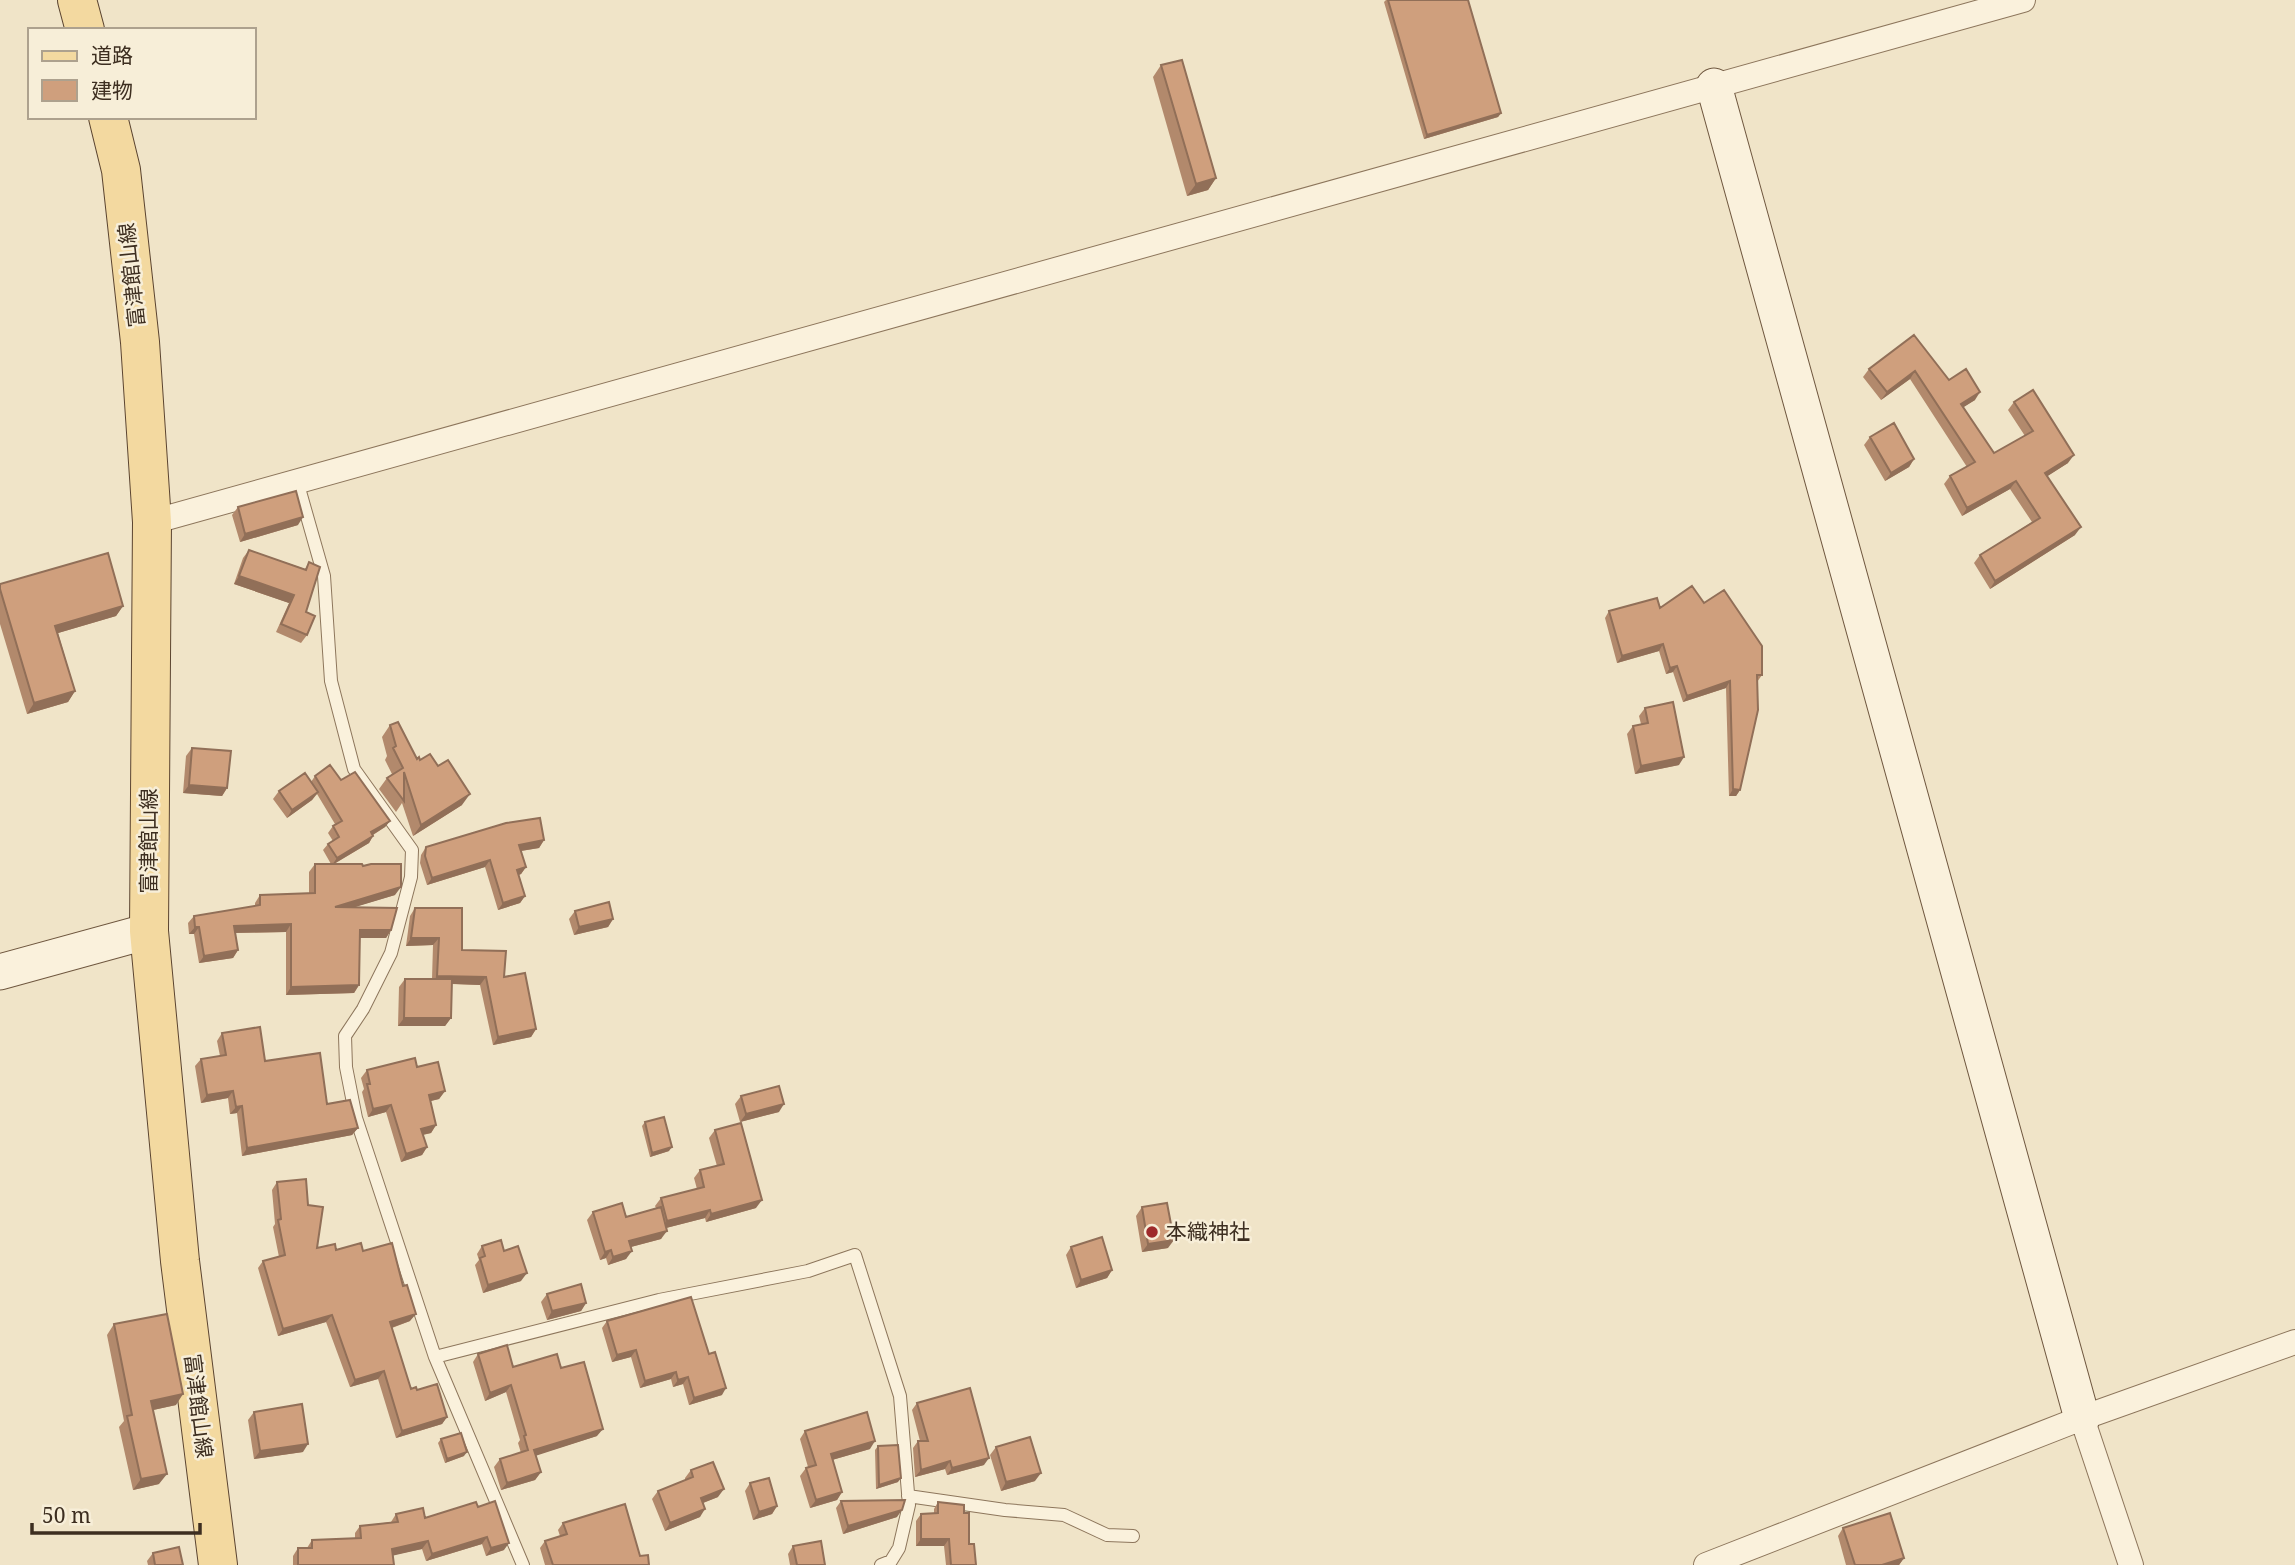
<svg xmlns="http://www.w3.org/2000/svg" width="2295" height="1565" viewBox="0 0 2295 1565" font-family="'Noto Serif','Noto Sans JP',serif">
	<rect width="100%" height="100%" fill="#f0e4c8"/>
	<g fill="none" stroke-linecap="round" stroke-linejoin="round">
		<!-- lane casing -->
		<g stroke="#8d765c" stroke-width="14">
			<path id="lane" d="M 297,481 L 324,576 L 331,681 L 354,769 L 412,850 L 411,877 L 391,953 L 363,1009 L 345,1036 L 346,1067 L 356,1118 L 435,1357 L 523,1565
				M 435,1357 L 659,1300 L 808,1271 L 855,1255 L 900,1396 L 909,1505 L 899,1548 L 891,1561 L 881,1565
				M 908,1496 L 1005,1510 L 1064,1515 L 1107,1535 L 1133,1536"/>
		</g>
		<!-- street casing -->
		<g stroke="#8d765c" stroke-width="26">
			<path id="street" d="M 152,522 L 2023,0
				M 2082,1418 L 2131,1565
				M 1706,1565 L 2082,1418 L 2295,1342"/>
		</g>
		<!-- secondary casing -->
		<g stroke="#6f573f" stroke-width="37">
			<path id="secondary" d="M 1714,86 L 2082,1418
				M 0,972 L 149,931"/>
		</g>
		<!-- primary casing -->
		<g stroke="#5b4430" stroke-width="40">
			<path id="primary" d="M 77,0 L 85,30
				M 108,117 L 121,170 L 140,342 L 152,522 L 149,931 L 180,1261 L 218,1565"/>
		</g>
		<!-- lane -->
		<use href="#lane" stroke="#faf1dc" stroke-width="12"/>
		<!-- street -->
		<use href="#street" stroke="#faf1dc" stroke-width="24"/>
		<!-- secondary -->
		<use href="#secondary" stroke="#faf1dc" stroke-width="35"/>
		<!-- primary -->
		<use href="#primary" stroke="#f3d9a0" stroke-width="38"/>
	</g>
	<!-- wall -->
	<path fill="#b2896c" d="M 1386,0 L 1468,0 L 1501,113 L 1498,117 L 1424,139 L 1384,2 Z
		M 1161,65 L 1216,178 L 1208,190 L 1187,196 L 1153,77 Z
		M 1914,335 L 1949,380 L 1975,400 L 1963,407 L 1994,453 L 2025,436 L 2008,410 L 2014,402 L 2068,463 L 2047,476 L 2075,535 L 1990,589 L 1974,563 L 1980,555 L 2032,522 L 2010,489 L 1962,516 L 1944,484 L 1950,476 L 1967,467 L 1910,379 L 1881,400 L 1863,377 L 1869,369 Z
		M 1870,437 L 1914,459 L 1909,467 L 1885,481 L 1864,445 Z
		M 238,507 L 298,525 L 240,542 L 232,515 Z
		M 249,550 L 305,569 L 309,562 L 306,612 L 307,635 L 301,643 L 276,632 L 289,603 L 234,584 L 243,558 Z
		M 0,584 L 123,606 L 116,616 L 58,633 L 75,691 L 68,702 L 27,714 L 0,624 Z
		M 1704,603 L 1762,675 L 1757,682 L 1740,790 L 1736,796 L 1729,796 L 1726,688 L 1683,702 L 1673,672 L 1666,674 L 1659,651 L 1617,663 L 1605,618 L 1609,611 L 1660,608 Z
		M 1645,708 L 1679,765 L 1635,774 L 1627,734 L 1633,726 L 1641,724 L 1639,716 Z
		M 390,725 L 417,759 L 462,805 L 413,836 L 402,803 L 396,812 L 379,789 L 387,778 L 392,774 L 385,760 L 387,756 L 382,737 Z
		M 192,748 L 227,788 L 222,796 L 183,793 L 186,756 Z
		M 315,776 L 341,780 L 390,821 L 385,827 L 373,835 L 373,836 L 369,843 L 334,864 L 363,866 L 395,895 L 354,907 L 391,930 L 386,938 L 360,938 L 359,985 L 354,993 L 286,995 L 286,932 L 235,933 L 238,950 L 233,958 L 199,963 L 194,934 L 189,934 L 188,923 L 194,916 L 255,906 L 255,903 L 260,895 L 309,893 L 309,872 L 315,864 L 331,864 L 323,850 L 328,844 L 333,841 L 328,833 L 333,826 L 335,824 L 317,794 L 312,800 L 287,818 L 273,799 L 279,791 L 311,782 Z
		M 544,840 L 539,848 L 521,851 L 526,867 L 521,874 L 519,875 L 525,896 L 520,903 L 498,910 L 485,867 L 427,885 L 420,863 L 421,855 L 426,847 Z
		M 415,908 L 462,950 L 504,977 L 536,1029 L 531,1037 L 493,1045 L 480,985 L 452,984 L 451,1018 L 445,1026 L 398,1026 L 399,987 L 405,979 L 432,979 L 433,945 L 406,946 L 410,916 Z
		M 575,911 L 613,919 L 608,927 L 574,935 L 569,919 Z
		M 222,1033 L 265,1061 L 327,1104 L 358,1128 L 352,1135 L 242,1156 L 237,1113 L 230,1114 L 228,1098 L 201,1103 L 195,1066 L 201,1059 L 220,1056 L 217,1041 Z
		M 417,1067 L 445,1091 L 439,1099 L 430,1101 L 436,1125 L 431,1133 L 423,1135 L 427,1147 L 422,1155 L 401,1162 L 386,1112 L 368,1117 L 362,1092 L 364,1089 L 361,1078 L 367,1070 Z
		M 741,1096 L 779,1112 L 740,1122 L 735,1104 Z
		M 645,1122 L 669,1151 L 650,1157 L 642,1126 Z
		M 715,1130 L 756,1208 L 706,1222 L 705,1218 L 666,1228 L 661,1239 L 631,1247 L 626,1259 L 608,1265 L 606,1258 L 600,1260 L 587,1220 L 593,1212 L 626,1217 L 656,1208 L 655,1206 L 661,1198 L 697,1189 L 694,1178 L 700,1170 L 717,1166 L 709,1138 Z
		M 277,1182 L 308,1205 L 317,1248 L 363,1251 L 410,1321 L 392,1328 L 411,1389 L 417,1390 L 447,1417 L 442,1424 L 396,1438 L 378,1379 L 350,1387 L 326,1322 L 278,1336 L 258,1268 L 263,1261 L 279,1257 L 273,1227 L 275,1224 L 272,1190 Z
		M 1142,1207 L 1168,1248 L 1142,1252 L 1136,1216 Z
		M 482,1246 L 504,1251 L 521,1281 L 483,1293 L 475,1265 L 479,1260 L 477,1254 Z
		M 1071,1247 L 1112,1270 L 1107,1278 L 1076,1288 L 1066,1255 Z
		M 547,1294 L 586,1303 L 581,1311 L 547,1320 L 541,1302 Z
		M 607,1321 L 722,1395 L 689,1405 L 683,1384 L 673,1387 L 671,1379 L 640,1388 L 631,1357 L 612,1362 L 602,1328 Z
		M 114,1324 L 176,1405 L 153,1410 L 159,1484 L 133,1490 L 119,1427 L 124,1421 L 107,1335 Z
		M 478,1354 L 513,1367 L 561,1368 L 597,1436 L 536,1455 L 541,1472 L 535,1480 L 501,1490 L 494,1467 L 500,1459 L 521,1453 L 518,1443 L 520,1440 L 506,1392 L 485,1401 L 473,1362 Z
		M 917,1403 L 984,1465 L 947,1475 L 945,1469 L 915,1477 L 913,1448 L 918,1441 L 920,1441 L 912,1410 Z
		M 254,1412 L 303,1452 L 254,1459 L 248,1420 Z
		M 805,1431 L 870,1449 L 832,1460 L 842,1492 L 837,1500 L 810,1508 L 800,1476 L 806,1468 L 808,1467 L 800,1439 Z
		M 441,1439 L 464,1456 L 445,1463 L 438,1443 Z
		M 878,1446 L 898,1482 L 876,1489 L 875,1450 Z
		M 996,1447 L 1035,1481 L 1001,1491 L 990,1455 Z
		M 691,1470 L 718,1497 L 703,1503 L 700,1517 L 665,1531 L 652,1499 L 658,1491 L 685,1480 L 685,1478 Z
		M 750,1483 L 777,1506 L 772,1514 L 753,1520 L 745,1491 Z
		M 841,1501 L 897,1517 L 843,1534 L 836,1508 Z
		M 938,1502 L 964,1513 L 969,1544 L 976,1565 L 946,1565 L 944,1546 L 916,1546 L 916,1521 L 921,1514 L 934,1513 L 934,1509 Z
		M 478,1507 L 504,1550 L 486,1556 L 482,1544 L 426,1561 L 422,1549 L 393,1555 L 394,1565 L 293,1565 L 293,1556 L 298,1548 L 307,1548 L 312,1540 L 355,1538 L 355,1533 L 360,1526 L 391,1522 L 396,1514 L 425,1518 Z
		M 563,1523 L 640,1556 L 649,1565 L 545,1565 L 540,1548 L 545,1541 L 560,1536 L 558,1530 Z
		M 1843,1528 L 1904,1558 L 1899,1565 L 1846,1565 L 1838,1536 Z
		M 793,1546 L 825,1565 L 790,1565 L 788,1554 Z
		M 153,1553 L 183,1565 L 148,1565 L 147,1561 Z"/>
	<!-- shaded-wall -->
	<path fill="#916f58" d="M 1501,113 L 1498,117 L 1424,139 L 1427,135 Z
		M 1216,178 L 1208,190 L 1187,196 L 1196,184 Z
		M 1915,371 L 1910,379 L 1881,400 L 1887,392 Z
		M 1980,392 L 1975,400 L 1956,412 L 1961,404 Z
		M 2074,455 L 2068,463 L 2040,481 L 2045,473 Z
		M 1914,459 L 1909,467 L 1885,481 L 1891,473 Z
		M 2016,481 L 2010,489 L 1962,516 L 1967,508 Z
		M 303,517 L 298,525 L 240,542 L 245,534 Z
		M 2081,527 L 2075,535 L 1990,589 L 1995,581 Z
		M 239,576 L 294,595 L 289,603 L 234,584 Z
		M 123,606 L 116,616 L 48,636 L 55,626 Z
		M 1663,644 L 1659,651 L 1617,663 L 1622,656 Z
		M 1677,666 L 1673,672 L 1666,674 L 1670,668 Z
		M 1730,681 L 1726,688 L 1683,702 L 1687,696 Z
		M 75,691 L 68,702 L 27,714 L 34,703 Z
		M 1684,757 L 1679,765 L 1635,774 L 1641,766 Z
		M 189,785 L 227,788 L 222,796 L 183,793 Z
		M 1733,789 L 1740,790 L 1736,796 L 1729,796 Z
		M 318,792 L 312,800 L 287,818 L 292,810 Z
		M 470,794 L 462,805 L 413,836 L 421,825 Z
		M 390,821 L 385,827 L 366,839 L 371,832 Z
		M 373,836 L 369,843 L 332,865 L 337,858 Z
		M 544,840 L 539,848 L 514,852 L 519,845 Z
		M 490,860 L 485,867 L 427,885 L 432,878 Z
		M 526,867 L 521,874 L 512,877 L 517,870 Z
		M 401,887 L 395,895 L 329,915 L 335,907 Z
		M 525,896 L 520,903 L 498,910 L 503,903 Z
		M 613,919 L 608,927 L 574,935 L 579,927 Z
		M 291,924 L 286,932 L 229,933 L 234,926 Z
		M 195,927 L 199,927 L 194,934 L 189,934 Z
		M 360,930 L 391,930 L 386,938 L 354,938 Z
		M 411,938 L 439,938 L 433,945 L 406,946 Z
		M 238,950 L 233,958 L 199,963 L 204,956 Z
		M 437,976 L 486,977 L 480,985 L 432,983 Z
		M 359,985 L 354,993 L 286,995 L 291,987 Z
		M 404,1018 L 451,1018 L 445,1026 L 398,1026 Z
		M 536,1029 L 531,1037 L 493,1045 L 498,1037 Z
		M 233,1091 L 228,1098 L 201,1103 L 207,1095 Z
		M 445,1091 L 439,1099 L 423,1103 L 429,1095 Z
		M 784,1104 L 779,1112 L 740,1122 L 746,1114 Z
		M 391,1105 L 386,1112 L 368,1117 L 373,1109 Z
		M 242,1106 L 237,1113 L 230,1114 L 236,1107 Z
		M 436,1125 L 431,1133 L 416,1136 L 421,1129 Z
		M 358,1128 L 352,1135 L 242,1156 L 247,1148 Z
		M 427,1147 L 422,1155 L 401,1162 L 406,1154 Z
		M 672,1147 L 669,1151 L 650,1157 L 652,1153 Z
		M 762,1200 L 756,1208 L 706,1222 L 711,1214 Z
		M 710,1210 L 705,1218 L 662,1229 L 667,1221 Z
		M 667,1231 L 661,1239 L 623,1249 L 629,1241 Z
		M 1174,1240 L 1168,1248 L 1142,1252 L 1148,1244 Z
		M 611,1250 L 606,1258 L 600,1260 L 605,1252 Z
		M 632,1251 L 626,1259 L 608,1265 L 613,1257 Z
		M 1112,1270 L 1107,1278 L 1076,1288 L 1081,1280 Z
		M 527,1273 L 521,1281 L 483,1293 L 488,1285 Z
		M 586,1303 L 581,1311 L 547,1320 L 552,1311 Z
		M 416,1314 L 410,1321 L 385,1330 L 390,1322 Z
		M 332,1315 L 326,1322 L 278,1336 L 283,1329 Z
		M 636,1350 L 631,1357 L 612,1362 L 617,1355 Z
		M 384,1371 L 378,1379 L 350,1387 L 355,1380 Z
		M 676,1372 L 671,1379 L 640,1388 L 645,1381 Z
		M 688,1377 L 683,1384 L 673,1387 L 678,1380 Z
		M 511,1385 L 506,1392 L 485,1401 L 490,1393 Z
		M 726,1388 L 722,1395 L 689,1405 L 694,1398 Z
		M 183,1394 L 176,1405 L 144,1412 L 151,1401 Z
		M 447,1417 L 442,1424 L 396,1438 L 402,1431 Z
		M 603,1429 L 597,1436 L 529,1458 L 534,1450 Z
		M 875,1441 L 870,1449 L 825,1462 L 831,1454 Z
		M 308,1444 L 303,1452 L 254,1459 L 260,1451 Z
		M 467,1452 L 464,1456 L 445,1463 L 447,1459 Z
		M 989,1458 L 984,1465 L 947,1475 L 952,1468 Z
		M 950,1461 L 945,1469 L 915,1477 L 921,1470 Z
		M 541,1472 L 535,1480 L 501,1490 L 507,1483 Z
		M 1041,1473 L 1035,1481 L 1001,1491 L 1006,1482 Z
		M 167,1474 L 159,1484 L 133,1490 L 141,1479 Z
		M 901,1478 L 898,1482 L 876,1489 L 879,1485 Z
		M 724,1489 L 718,1497 L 695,1506 L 701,1498 Z
		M 842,1492 L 837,1500 L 810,1508 L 816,1500 Z
		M 777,1506 L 772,1514 L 753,1520 L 759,1512 Z
		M 705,1509 L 700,1517 L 665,1531 L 670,1523 Z
		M 902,1510 L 897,1517 L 843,1534 L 848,1526 Z
		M 487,1537 L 482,1544 L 426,1561 L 432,1554 Z
		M 921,1539 L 949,1539 L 944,1546 L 916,1546 Z
		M 428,1541 L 422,1549 L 387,1557 L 392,1549 Z
		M 509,1543 L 504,1550 L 486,1556 L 491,1548 Z
		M 1904,1558 L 1899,1565 L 1882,1565 Z"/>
	<!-- building -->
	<path fill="#cf9f7d" stroke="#916f58" stroke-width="2" d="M 1388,0 L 1468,0 L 1501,113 L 1427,135 Z
		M 1182,60 L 1216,178 L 1196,184 L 1161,65 Z
		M 1914,335 L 1949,380 L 1966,369 L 1980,392 L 1961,404 L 1994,453 L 2033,431 L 2014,402 L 2033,390 L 2074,455 L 2045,473 L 2081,527 L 1995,581 L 1980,555 L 2040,518 L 2016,481 L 1967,508 L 1950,476 L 1975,462 L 1915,371 L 1887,392 L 1869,369 Z
		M 1894,423 L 1914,459 L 1891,473 L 1870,437 Z
		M 296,491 L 303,517 L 245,534 L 238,507 Z
		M 249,550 L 306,570 L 309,562 L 320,567 L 306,612 L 315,616 L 307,635 L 281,624 L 294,595 L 239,576 Z
		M 108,553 L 123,606 L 55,626 L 75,691 L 34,703 L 0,589 L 0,584 Z
		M 1692,586 L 1704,603 L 1724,590 L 1762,646 L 1762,675 L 1757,675 L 1758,710 L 1740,790 L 1733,789 L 1730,681 L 1687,696 L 1677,666 L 1670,668 L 1663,644 L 1622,656 L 1609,611 L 1657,598 L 1660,608 Z
		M 1673,702 L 1684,757 L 1641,766 L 1633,726 L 1648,723 L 1645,708 Z
		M 398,722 L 417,759 L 419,757 L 420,760 L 430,754 L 438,766 L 448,760 L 470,794 L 421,825 L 404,772 L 404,801 L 387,778 L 403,768 L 393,748 L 396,746 L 390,725 Z
		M 192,748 L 231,751 L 227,788 L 189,785 Z
		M 330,765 L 341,780 L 355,772 L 390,821 L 371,832 L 373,836 L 337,858 L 328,844 L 339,837 L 333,826 L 342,821 L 315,776 Z
		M 305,773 L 318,792 L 292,810 L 279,791 Z
		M 540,818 L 544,840 L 519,845 L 526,867 L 517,870 L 525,896 L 503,903 L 490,860 L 432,878 L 425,856 L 426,847 L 506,823 Z
		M 315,864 L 362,864 L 363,866 L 371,864 L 401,864 L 401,887 L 335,907 L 397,908 L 391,930 L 360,930 L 359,985 L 291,987 L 291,924 L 234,926 L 238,950 L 204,956 L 199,927 L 195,927 L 194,916 L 260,905 L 260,895 L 315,893 Z
		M 609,902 L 613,919 L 579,927 L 575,911 Z
		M 415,908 L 462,908 L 462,950 L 506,951 L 504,977 L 525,973 L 536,1029 L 498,1037 L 486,977 L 437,976 L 439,938 L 411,938 Z
		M 405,979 L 452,979 L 451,1018 L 404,1018 Z
		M 260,1027 L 265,1061 L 320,1053 L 327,1104 L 350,1100 L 358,1128 L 247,1148 L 242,1106 L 236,1107 L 233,1091 L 207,1095 L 201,1059 L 226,1055 L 222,1033 Z
		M 415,1058 L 417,1067 L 438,1062 L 445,1091 L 429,1095 L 436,1125 L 421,1129 L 427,1147 L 406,1154 L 391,1105 L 373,1109 L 367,1084 L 370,1084 L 367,1070 Z
		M 779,1086 L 784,1104 L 746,1114 L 741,1096 Z
		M 664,1117 L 672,1147 L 652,1153 L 645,1122 Z
		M 741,1123 L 762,1200 L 711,1214 L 710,1210 L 667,1221 L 661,1198 L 704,1187 L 700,1170 L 724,1164 L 715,1130 Z
		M 306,1179 L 308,1205 L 323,1207 L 317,1248 L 335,1244 L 336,1250 L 361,1243 L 363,1251 L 392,1243 L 403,1286 L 407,1285 L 416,1314 L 390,1322 L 411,1389 L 416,1387 L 417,1390 L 437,1384 L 447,1417 L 402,1431 L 384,1371 L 355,1380 L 332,1315 L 283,1329 L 263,1261 L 285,1255 L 278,1220 L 281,1219 L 277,1182 Z
		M 622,1203 L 626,1217 L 661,1207 L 667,1231 L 629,1241 L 632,1251 L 613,1257 L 611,1250 L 605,1252 L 593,1212 Z
		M 1167,1203 L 1174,1240 L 1148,1244 L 1142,1207 Z
		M 1102,1237 L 1112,1270 L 1081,1280 L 1071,1247 Z
		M 501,1240 L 504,1251 L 518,1246 L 527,1273 L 488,1285 L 480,1258 L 485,1256 L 482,1246 Z
		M 581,1284 L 586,1303 L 552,1311 L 547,1294 Z
		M 691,1297 L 709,1354 L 715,1352 L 726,1388 L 694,1398 L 688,1377 L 678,1380 L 676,1372 L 645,1381 L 636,1350 L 617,1355 L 607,1321 Z
		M 167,1314 L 183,1394 L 151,1401 L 167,1474 L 141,1479 L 127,1416 L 132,1415 L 114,1324 Z
		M 507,1345 L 513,1367 L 557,1354 L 561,1368 L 584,1362 L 603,1429 L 534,1450 L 541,1472 L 507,1483 L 500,1459 L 528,1450 L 524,1436 L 526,1435 L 511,1385 L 490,1393 L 478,1354 Z
		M 970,1388 L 989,1458 L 952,1468 L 950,1461 L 921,1470 L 918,1441 L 928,1441 L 917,1403 Z
		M 302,1404 L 308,1444 L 260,1451 L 254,1412 Z
		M 867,1412 L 875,1441 L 831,1454 L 842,1492 L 816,1500 L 806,1468 L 816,1465 L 805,1431 Z
		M 461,1433 L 467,1452 L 447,1459 L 441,1439 Z
		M 1030,1437 L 1041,1473 L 1006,1482 L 996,1447 Z
		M 898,1445 L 901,1478 L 879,1485 L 878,1446 Z
		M 713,1462 L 724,1489 L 701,1498 L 705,1509 L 670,1523 L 658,1491 L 693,1477 L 691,1470 Z
		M 769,1478 L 777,1506 L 759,1512 L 750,1483 Z
		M 905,1500 L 902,1510 L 848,1526 L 841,1501 Z
		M 495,1501 L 509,1543 L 491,1548 L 487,1537 L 432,1554 L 428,1541 L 392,1549 L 394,1565 L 298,1565 L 298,1548 L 312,1548 L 312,1540 L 361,1538 L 360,1526 L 398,1522 L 396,1514 L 423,1508 L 425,1518 L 476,1502 L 478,1507 Z
		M 938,1502 L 964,1505 L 964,1513 L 969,1513 L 969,1544 L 974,1544 L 976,1565 L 951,1565 L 949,1539 L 921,1539 L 921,1514 L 938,1513 Z
		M 625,1504 L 640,1556 L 648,1555 L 649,1565 L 553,1565 L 545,1541 L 567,1534 L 563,1523 Z
		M 1890,1513 L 1904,1558 L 1882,1565 L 1855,1565 L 1843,1528 Z
		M 821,1541 L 825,1565 L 797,1565 L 793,1546 Z
		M 179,1547 L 183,1565 L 155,1565 L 153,1553 Z"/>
	<!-- markers -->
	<circle fill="#9e2a2b" stroke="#f7eed8" stroke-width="2.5" cx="1152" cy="1232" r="7"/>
	<g text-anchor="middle" stroke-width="5" stroke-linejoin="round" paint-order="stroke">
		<!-- street labels -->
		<g font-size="21" fill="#3d2e20" stroke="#f7eed8">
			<text transform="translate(132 275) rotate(-96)" y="7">富津館山線</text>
			<text transform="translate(149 841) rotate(-90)" y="7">富津館山線</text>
			<text transform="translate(198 1406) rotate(83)" y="7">富津館山線</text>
		</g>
		<!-- poi labels -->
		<g font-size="21" fill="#3d2e20" stroke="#f7eed8" text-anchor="start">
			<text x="1166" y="1239">本織神社</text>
		</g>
	</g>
	<!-- legend -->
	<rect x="28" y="28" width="228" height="91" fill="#f7eed8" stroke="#ada18e" stroke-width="2"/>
	<rect x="42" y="51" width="35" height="10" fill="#f3d9a0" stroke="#ada18e" stroke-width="2"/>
	<text x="91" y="63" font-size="21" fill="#3d2e20">道路</text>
	<rect x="42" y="80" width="35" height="21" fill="#cf9f7d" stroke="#ada18e" stroke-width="2"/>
	<text x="91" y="98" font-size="21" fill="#3d2e20">建物</text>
	<!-- scale -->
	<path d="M32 1523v10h168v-10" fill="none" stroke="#3d2e20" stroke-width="3.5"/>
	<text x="42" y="1523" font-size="21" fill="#3d2e20" stroke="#f7eed8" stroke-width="5" paint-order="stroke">50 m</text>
</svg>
